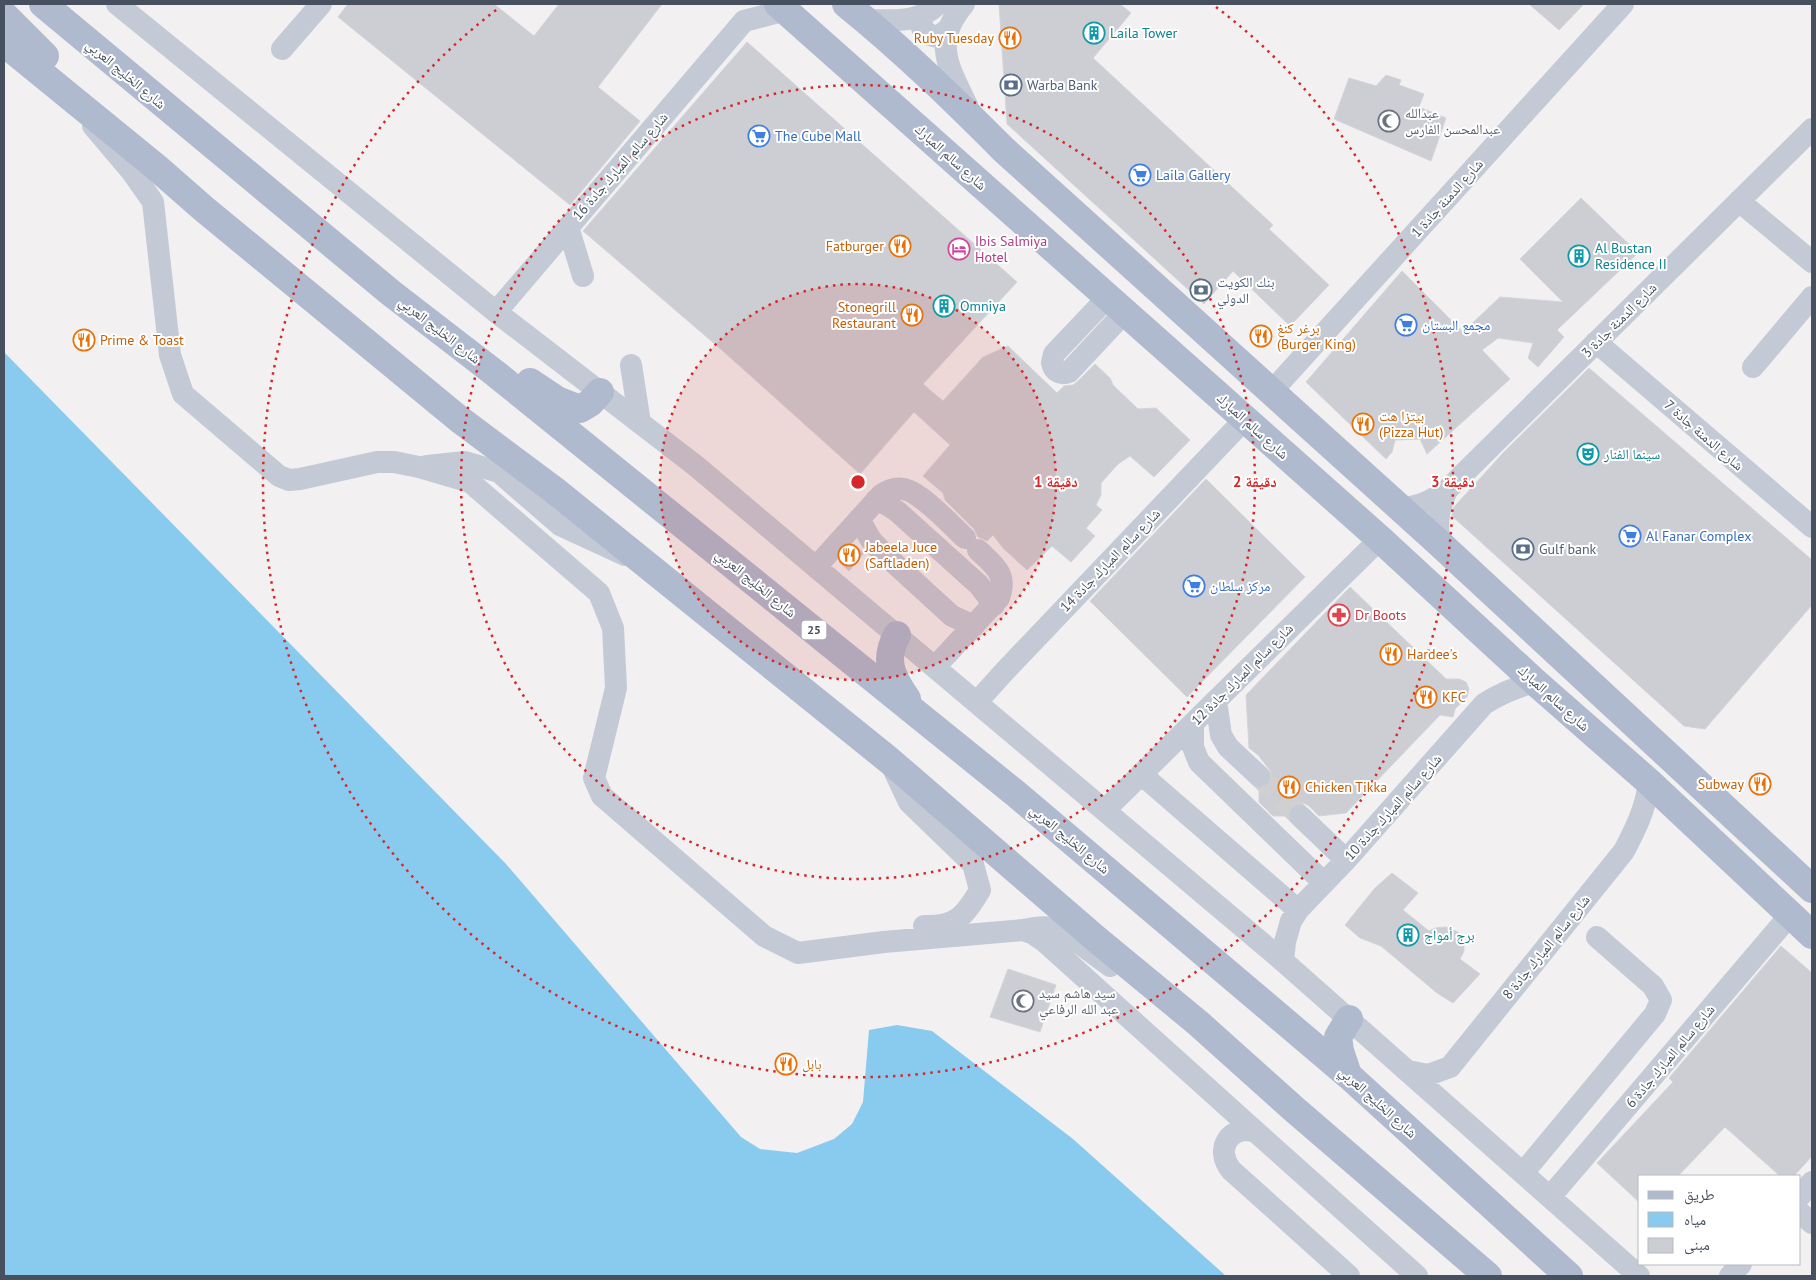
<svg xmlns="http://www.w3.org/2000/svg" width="1816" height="1280" viewBox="0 0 1816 1280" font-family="'PT Sans','Noto Naskh Arabic',sans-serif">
	<rect width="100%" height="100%" fill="#f2f0f0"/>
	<!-- water -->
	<path fill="#89cbef" d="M 4,352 L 506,864 L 741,1137 L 760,1149 L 797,1153 L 834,1139 L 852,1124 L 863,1102 L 869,1030 L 897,1025 L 932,1031 L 1073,1139 L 1226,1276 L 4,1276 Z"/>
	<!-- building -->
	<path fill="#ccced4" stroke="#d4d5db" d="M 348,4 L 494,4 L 534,36 L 559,4 L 662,4 L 598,87 L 640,121 L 570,205 L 338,17 Z
		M 999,4 L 1120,4 L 1131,13 L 1093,58 L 1273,225 L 1269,229 L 1329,285 L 1290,326 L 1233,271 L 1204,304 L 1007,124 Z
		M 1529,4 L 1584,4 L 1559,30 Z
		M 747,42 L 1017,282 L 923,384 L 943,401 L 983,357 L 1008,346 L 1057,393 L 1064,386 L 1073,385 L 1078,381 L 1095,364 L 1110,378 L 1113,385 L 1138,409 L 1156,408 L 1190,440 L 1154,477 L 1130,456 L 1118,464 L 1101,483 L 1101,495 L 1096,505 L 1102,510 L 1086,528 L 1095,536 L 1071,562 L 1052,546 L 1027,570 L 1003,548 L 993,535 L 987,541 L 978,537 L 974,529 L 945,500 L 943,493 L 923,476 L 950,445 L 914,412 L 860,474 L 723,351 L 583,231 Z
		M 1386,75 L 1401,80 L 1399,85 L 1424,94 L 1419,107 L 1446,118 L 1431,161 L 1334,119 L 1349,78 L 1376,86 Z
		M 1581,198 L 1638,253 L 1557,330 L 1564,337 L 1538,367 L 1528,358 L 1533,343 L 1498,338 L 1482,350 L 1510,379 L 1427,454 L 1420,439 L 1395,440 L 1392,452 L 1386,459 L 1306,382 L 1402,271 L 1463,332 L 1500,297 L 1563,302 L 1520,259 Z
		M 1589,368 L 1812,560 L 1812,605 L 1705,729 L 1684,726 L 1452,516 L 1454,507 L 1504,452 Z
		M 1206,479 L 1305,577 L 1187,697 L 1090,601 Z
		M 854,544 L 864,553 L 849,571 L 839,562 Z
		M 1350,587 L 1446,679 L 1459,679 L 1466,682 L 1469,689 L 1467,697 L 1455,709 L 1453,717 L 1440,715 L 1346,813 L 1319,816 L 1309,806 L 1304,803 L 1297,803 L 1290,807 L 1287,816 L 1273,816 L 1259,802 L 1259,789 L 1269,785 L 1272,778 L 1272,773 L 1258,755 L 1249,748 L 1246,695 Z
		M 1392,873 L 1418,893 L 1403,910 L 1429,931 L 1435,928 L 1446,927 L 1458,932 L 1464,941 L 1464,951 L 1460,959 L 1480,974 L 1453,1003 L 1437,993 L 1381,946 L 1360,938 L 1345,925 L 1375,888 Z
		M 1781,946 L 1812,973 L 1812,1156 L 1794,1176 L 1780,1176 L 1725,1127 L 1678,1176 L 1640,1176 L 1640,1203 L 1597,1163 L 1673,1082 L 1669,1078 Z
		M 1008,969 L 1056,985 L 1040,1032 L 990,1017 Z"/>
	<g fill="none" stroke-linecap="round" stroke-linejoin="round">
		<!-- minor-tunnel -->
		<path stroke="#d0d0d3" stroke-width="22" stroke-dasharray="22 11" stroke-linecap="butt" d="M 1259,776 L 1300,816"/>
		<!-- minor -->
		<path stroke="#c3cad5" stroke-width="22" d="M 117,4 L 496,312 L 696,466 L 1283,961 L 1639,1276
			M 964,4 C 929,45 952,71 970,112
			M 922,16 L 922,28 L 930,35 L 938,37 L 948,29
			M 866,20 C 892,20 918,24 938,4
			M 282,49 L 321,4
			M 93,126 L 132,172 L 153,202 L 170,355 L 183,394 L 279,476 L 289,480 L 300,479 L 377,462 L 394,462 L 419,467 L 470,482 L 599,593 L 613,628 L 616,688 L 594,778 L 602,796 L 764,936 L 798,953 L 884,942 L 1023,930 L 1032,933 L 1044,941 L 1256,1132
			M 1739,201 L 1812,262
			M 568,227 L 583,276
			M 1108,297 L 1054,354 L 1052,363 C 1054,372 1061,375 1069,372 L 1125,312
			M 496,312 L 744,21 L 786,10
			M 1596,342 L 1812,527
			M 631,365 L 640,423
			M 1753,367 L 1812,297
			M 1271,392 L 1623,4
			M 427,466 L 465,462 L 499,472 L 560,525 L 625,555
			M 876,500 L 888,505 L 898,512 L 979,585 L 994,605
			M 1399,509 C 1420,506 1430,502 1447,490 L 1812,129
			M 859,519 L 871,540 L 882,552 L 952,616 L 974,626
			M 1439,543 C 1437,521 1438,510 1447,490
			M 816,567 L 881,495 C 888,491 895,487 903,489 C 920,491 952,526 965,538
			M 935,667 L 999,598 C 1008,574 994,565 978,550
			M 1216,701 L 1221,735 L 1228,747 L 1259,776
			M 977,702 L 1004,672 L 1245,419
			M 1193,723 L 1193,747 L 1199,762 L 1324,883
			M 891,764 L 909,802 L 973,864 L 980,890 C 965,916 956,927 924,926
			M 1141,774 L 1298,910
			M 1105,810 L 1380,539
			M 1300,816 L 1346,860
			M 1023,930 C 1038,927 1050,925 1064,932 L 1110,966
			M 1283,961 L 1285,942 L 1291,921 L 1298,910 L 1346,860 L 1484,704 C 1501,693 1516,687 1535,682
			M 1408,1071 L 1428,1075 L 1450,1067 L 1624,851 C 1636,828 1646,808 1649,782
			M 1523,1173 L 1655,1014 L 1661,1000 L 1653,986 L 1597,937
			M 1800,1196 L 1812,1182
			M 1550,1197 L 1790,915
			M 1800,1213 L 1812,1223
			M 1349,1276 L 1231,1170 C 1214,1149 1230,1124 1256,1132 L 1417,1276
			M 1730,1276 L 1741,1264"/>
		<!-- major -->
		<path stroke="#afbacf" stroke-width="28" d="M 43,4 L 391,293 L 496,374 L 1015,793 L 1348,1075 L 1569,1276
			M 778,4 L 1380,539 L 1535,682 L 1649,782 L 1812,935
			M 846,4 C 902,49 954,100 1004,150 L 1439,543 L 1812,889
			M 4,15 L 45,56
			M 4,43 L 156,167 L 204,209 L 459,419 L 554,490 L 890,761 L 1095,938 L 1198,1023 L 1295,1110 L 1488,1276
			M 530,382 L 557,400 L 580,409 L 590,403 L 600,392
			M 897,635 C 883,661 892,677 907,699
			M 1348,1075 L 1340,1051 L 1338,1037 L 1349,1019"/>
	</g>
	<!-- distance rings -->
	<circle cx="858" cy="482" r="198" fill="#d62828" fill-opacity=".12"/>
	<g fill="none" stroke="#d62828" stroke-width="2.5" stroke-dasharray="2.5 5">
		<circle cx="858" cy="482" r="198"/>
		<circle cx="858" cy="482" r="397"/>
		<path d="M1216 7A595 595 0 1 1 500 7"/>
	</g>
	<!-- icons -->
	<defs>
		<g id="building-ring" transform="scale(1.125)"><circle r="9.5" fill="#fff" stroke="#0f9aa8" stroke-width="1.5"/><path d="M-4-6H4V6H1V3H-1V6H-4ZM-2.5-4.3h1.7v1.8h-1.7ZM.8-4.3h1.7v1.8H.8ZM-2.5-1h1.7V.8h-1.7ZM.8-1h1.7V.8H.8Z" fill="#0f9aa8"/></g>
		<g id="restaurant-ring" transform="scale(1.125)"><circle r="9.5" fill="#fff" stroke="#e8710a" stroke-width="1.5"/><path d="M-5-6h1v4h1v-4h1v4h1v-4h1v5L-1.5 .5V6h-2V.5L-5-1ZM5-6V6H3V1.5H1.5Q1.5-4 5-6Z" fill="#e8710a"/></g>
		<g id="bank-ring" transform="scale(1.125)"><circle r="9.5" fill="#fff" stroke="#5c6f8a" stroke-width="1.5"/><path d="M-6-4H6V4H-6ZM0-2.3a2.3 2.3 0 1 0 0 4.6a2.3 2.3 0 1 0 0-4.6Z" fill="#5c6f8a"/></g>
		<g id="mosque-ring" transform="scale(1.125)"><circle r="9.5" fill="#fff" stroke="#6b7280" stroke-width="1.5"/><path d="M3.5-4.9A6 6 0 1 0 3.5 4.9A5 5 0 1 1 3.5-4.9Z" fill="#6b7280"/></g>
		<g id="supermarket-ring" transform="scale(1.125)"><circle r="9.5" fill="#fff" stroke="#3f7fe0" stroke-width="1.5"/><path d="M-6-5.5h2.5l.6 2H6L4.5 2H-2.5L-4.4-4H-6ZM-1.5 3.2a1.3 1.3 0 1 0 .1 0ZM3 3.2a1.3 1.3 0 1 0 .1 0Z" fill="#3f7fe0"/></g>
		<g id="hotel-ring" transform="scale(1.125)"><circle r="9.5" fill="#fff" stroke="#d1479c" stroke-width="1.5"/><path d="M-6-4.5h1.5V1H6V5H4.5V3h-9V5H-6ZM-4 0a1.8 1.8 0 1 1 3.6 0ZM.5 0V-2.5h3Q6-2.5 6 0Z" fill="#d1479c"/></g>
		<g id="theatre-ring" transform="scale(1.125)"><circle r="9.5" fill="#fff" stroke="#0f9aa8" stroke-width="1.5"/><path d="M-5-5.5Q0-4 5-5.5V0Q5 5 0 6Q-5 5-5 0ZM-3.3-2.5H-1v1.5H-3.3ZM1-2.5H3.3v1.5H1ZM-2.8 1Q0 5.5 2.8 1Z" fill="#0f9aa8"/></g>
		<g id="pharmacy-ring" transform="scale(1.125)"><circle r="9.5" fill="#fff" stroke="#e0444e" stroke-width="1.5"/><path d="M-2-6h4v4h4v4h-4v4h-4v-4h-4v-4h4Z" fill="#e0444e"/></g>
	</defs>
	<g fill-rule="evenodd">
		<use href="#building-ring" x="1094" y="33"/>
		<use href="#restaurant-ring" x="1010" y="38"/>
		<use href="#bank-ring" x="1011" y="85"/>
		<use href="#mosque-ring" x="1389" y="121"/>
		<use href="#supermarket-ring" x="759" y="136"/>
		<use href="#supermarket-ring" x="1140" y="175"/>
		<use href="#restaurant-ring" x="900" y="246"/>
		<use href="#hotel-ring" x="959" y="249"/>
		<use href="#building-ring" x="1579" y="256"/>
		<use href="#bank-ring" x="1201" y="290"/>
		<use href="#building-ring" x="944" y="306"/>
		<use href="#restaurant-ring" x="912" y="315"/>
		<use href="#supermarket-ring" x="1406" y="325"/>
		<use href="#restaurant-ring" x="1261" y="336"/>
		<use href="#restaurant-ring" x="84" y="340"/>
		<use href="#restaurant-ring" x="1363" y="424"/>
		<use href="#theatre-ring" x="1588" y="454"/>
		<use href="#supermarket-ring" x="1630" y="536"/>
		<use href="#bank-ring" x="1523" y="549"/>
		<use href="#restaurant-ring" x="849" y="555"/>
		<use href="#supermarket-ring" x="1194" y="586"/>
		<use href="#pharmacy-ring" x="1339" y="615"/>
		<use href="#restaurant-ring" x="1391" y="654"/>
		<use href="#restaurant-ring" x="1426" y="697"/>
		<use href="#restaurant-ring" x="1760" y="784"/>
		<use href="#restaurant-ring" x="1289" y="787"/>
		<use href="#building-ring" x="1408" y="935"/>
		<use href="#mosque-ring" x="1023" y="1001"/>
		<use href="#restaurant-ring" x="786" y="1064"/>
	</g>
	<g text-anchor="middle" stroke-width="4" stroke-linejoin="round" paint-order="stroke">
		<!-- shield labels -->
		<rect fill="#fff" stroke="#7e848e" stroke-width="1" x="801.5" y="620.5" width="25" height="19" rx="4"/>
		<g font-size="12" font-weight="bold" fill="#47505e">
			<text x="814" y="634">25</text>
		</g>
		<!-- culture labels -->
		<g font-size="14" fill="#0d838f" stroke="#fff" text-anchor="start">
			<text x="1110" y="38">Laila Tower</text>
			<text x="1595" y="253">Al Bustan<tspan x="1595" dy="16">Residence II</tspan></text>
			<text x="960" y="311">Omniya</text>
			<text x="1604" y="459">سينما الفنار</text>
			<text x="1424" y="940">برج أمواج</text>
		</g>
		<!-- food labels -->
		<g font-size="14" fill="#c56008" stroke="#fff" text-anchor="start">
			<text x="994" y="43" text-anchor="end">Ruby Tuesday</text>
			<text x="884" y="251" text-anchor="end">Fatburger</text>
			<text x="896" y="312" text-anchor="end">Stonegrill<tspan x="896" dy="16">Restaurant</tspan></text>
			<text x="1277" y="333">برغر كنغ<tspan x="1277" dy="16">(Burger King)</tspan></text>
			<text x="100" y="345">Prime &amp; Toast</text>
			<text x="1379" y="421">بيتزا هت<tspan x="1379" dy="16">(Pizza Hut)</tspan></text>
			<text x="865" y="552">Jabeela Juce<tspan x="865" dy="16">(Saftladen)</tspan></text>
			<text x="1407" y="659">Hardee's</text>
			<text x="1442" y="702">KFC</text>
			<text x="1744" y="789" text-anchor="end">Subway</text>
			<text x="1305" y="792">Chicken Tikka</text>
			<text x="802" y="1069">بابل</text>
		</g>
		<!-- street labels -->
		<g font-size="14" fill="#47505e" stroke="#fff">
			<text transform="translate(126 74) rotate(40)" y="5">شارع الخليج العربي</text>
			<text transform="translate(951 157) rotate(42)" y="5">شارع سالم المبارك</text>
			<text transform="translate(620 166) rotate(-49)" y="5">شارع سالم المبارك جادة 16</text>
			<text transform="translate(1447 198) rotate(-48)" y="5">شارع الدمنة جادة 1</text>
			<text transform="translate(1619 320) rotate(-45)" y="5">شارع الدمنة جادة 3</text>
			<text transform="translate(440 330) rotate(38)" y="5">شارع الخليج العربي</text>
			<text transform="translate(1253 426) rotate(42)" y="5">شارع سالم المبارك</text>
			<text transform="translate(1704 435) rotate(41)" y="5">شارع الدمنة جادة 7</text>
			<text transform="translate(1110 560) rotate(-46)" y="5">شارع سالم المبارك جادة 14</text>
			<text transform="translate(756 583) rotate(39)" y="5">شارع الخليج العربي</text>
			<text transform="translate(1242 674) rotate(-45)" y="5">شارع سالم المبارك جادة 12</text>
			<text transform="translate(1554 698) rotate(42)" y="5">شارع سالم المبارك</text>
			<text transform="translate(1393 807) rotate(-48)" y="5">شارع سالم المبارك جادة 10</text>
			<text transform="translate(1070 839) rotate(40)" y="5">شارع الخليج العربي</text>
			<text transform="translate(1546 947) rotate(-51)" y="5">شارع سالم المبارك جادة 8</text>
			<text transform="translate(1670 1056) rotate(-50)" y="5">شارع سالم المبارك جادة 6</text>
			<text transform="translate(1378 1102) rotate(42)" y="5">شارع الخليج العربي</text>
		</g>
		<!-- service labels -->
		<g font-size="14" fill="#4e5e75" stroke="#fff" text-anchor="start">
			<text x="1027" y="90">Warba Bank</text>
			<text x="1217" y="287">بنك الكويت<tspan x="1217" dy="16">الدولي</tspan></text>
			<text x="1539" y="554">Gulf bank</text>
		</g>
		<!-- worship labels -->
		<g font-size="14" fill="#5b616d" stroke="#fff" text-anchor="start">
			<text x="1405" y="118">عبدالله<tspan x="1405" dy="16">عبدالمحسن الفارس</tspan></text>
			<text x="1039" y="998">سيد هاشم سيد<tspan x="1039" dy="16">عبد الله الرفاعي</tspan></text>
		</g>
		<!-- shop labels -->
		<g font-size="14" fill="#366cbe" stroke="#fff" text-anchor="start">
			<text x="775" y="141">The Cube Mall</text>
			<text x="1156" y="180">Laila Gallery</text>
			<text x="1422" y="330">مجمع البستان</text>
			<text x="1646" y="541">Al Fanar Complex</text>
			<text x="1210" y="591">مركز سلطان</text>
		</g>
		<!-- hotel labels -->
		<g font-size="14" fill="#b23c85" stroke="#fff" text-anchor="start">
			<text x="975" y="246">Ibis Salmiya<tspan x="975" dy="16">Hotel</tspan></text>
		</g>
		<!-- health labels -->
		<g font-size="14" fill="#be3a42" stroke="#fff" text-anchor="start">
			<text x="1355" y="620">Dr Boots</text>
		</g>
	</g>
	<circle cx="858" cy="482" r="8" fill="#d62828" stroke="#fff" stroke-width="2.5"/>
	<g font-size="15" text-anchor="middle" font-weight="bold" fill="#d62828" stroke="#fff" stroke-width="4" stroke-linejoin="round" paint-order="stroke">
		<text x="1056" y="487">1 دقيقة</text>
		<text x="1255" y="487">2 دقيقة</text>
		<text x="1453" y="487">3 دقيقة</text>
	</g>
	<!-- border -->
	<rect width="1816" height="1280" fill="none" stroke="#47505e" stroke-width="10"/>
	<!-- legend -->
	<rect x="1638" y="1175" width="162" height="90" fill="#ffffff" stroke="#b5b9bf"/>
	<rect x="1648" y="1191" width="25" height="8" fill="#afbacf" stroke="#b5b9bf"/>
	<text x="1684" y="1200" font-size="15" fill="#47505e">طريق</text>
	<rect x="1648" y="1212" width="25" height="15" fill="#89cbef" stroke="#b5b9bf"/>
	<text x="1684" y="1225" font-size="15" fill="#47505e">مياه</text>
	<rect x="1648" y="1238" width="25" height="15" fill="#ccced4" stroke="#b5b9bf"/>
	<text x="1684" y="1250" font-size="15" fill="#47505e">مبنى</text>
</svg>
